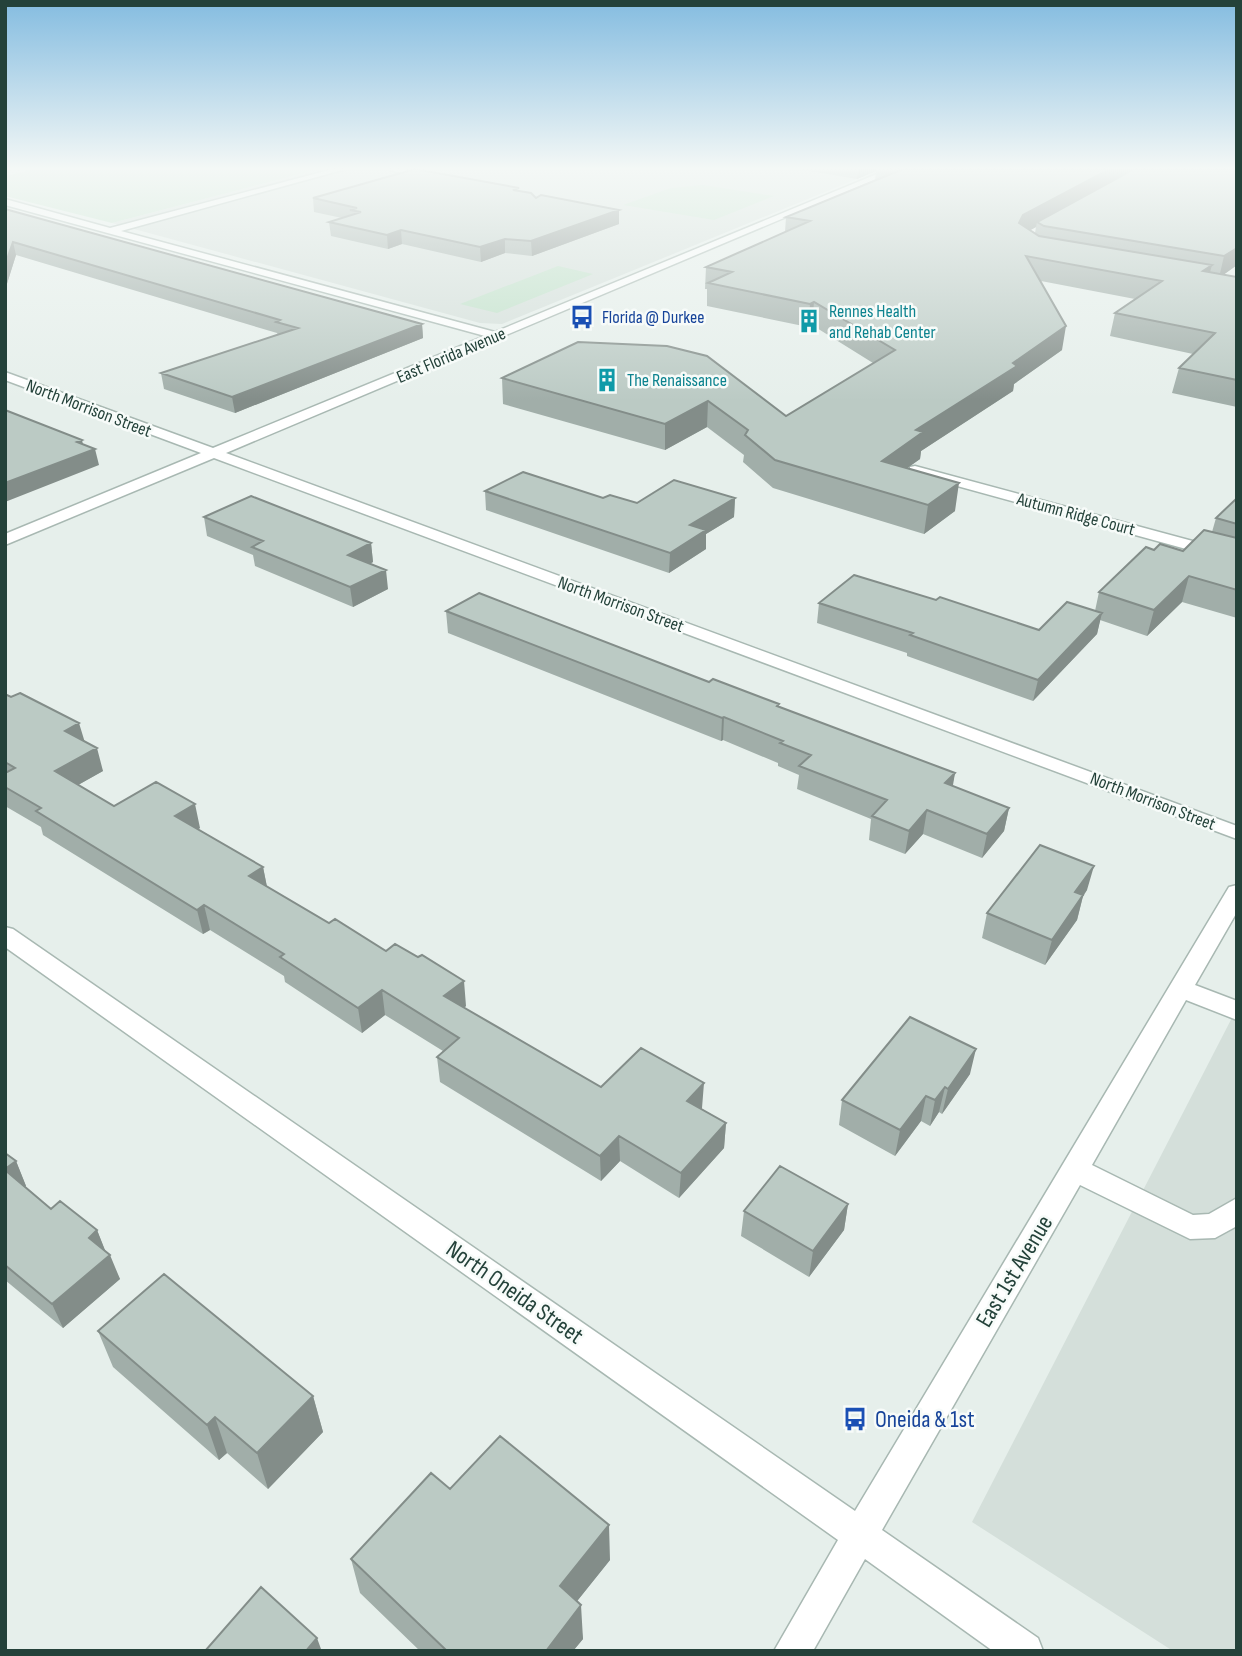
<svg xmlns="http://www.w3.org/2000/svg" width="1242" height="1656" viewBox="0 0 1242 1656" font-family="'Sofia Sans Condensed',sans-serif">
	<rect width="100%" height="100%" fill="#e6efeb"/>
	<!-- built -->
	<path fill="#d4dfda" d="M 319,169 L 881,169 L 502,324 L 480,323 L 112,223 Z
		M 1237,1008 L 1237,1651 L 1173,1651 L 972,1522 Z"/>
	<!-- green -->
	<path fill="#bfe0c8" d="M 36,169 L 319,169 L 112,223 L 5,196 L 5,176 Z
		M 703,185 L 774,196 L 714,220 L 623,205 L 671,188 Z
		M 558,266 L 593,274 L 497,313 L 460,304 Z"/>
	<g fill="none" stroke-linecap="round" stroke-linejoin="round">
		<!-- minor casing -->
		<g stroke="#a8b8b2" stroke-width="3">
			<path id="minor" d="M 333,169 L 346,169 L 121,231 L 495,332 L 889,169 L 900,169 L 226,453 L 1237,826 L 1237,839 L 214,458 L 5,545 L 5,534 L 201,453 L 5,380 L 5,372 L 213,448 L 485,336 L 5,205 L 5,199 L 110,228 Z
				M 386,169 L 401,169 L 436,178 L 432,181 Z
				M 915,466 L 1237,553 L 1237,563 L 910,473 L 910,467 Z
				M 1237,885 L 1237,912 L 1195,985 L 1237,1001 L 1237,1020 L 1186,1000 L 1092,1165 L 1193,1215 L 1209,1214 L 1237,1198 L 1237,1226 L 1215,1238 L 1190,1239 L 1080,1185 L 882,1530 L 1038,1638 L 1043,1651 L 993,1651 L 865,1559 L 813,1651 L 774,1651 L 838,1540 L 5,947 L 5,927 L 13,929 L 855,1511 L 1226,892 L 1229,887 Z"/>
		</g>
		<!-- minor -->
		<use href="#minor" fill="#fff" fill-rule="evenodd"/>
	</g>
	<!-- wall -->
	<path fill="#a1aea9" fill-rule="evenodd" d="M 797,169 L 1237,169 L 1237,265 L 1223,275 L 1237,277 L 1237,407 L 1172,393 L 1179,368 L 1193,354 L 1110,336 L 1115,313 L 1135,299 L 1041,281 L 1062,350 L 1014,384 L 1013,391 L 921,451 L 920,459 L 907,468 L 955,511 L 924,534 L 773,488 L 743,462 L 744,455 L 707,427 L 665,450 L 503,404 L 502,378 L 578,342 L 786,416 L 873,363 L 812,325 L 808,327 L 707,306 L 707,289 L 705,289 L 706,267 L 785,232 L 786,217 L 875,180 L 876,171 L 857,179 ZM 1036,227 L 1035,233 L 1030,230 Z
		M 519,191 L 536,198 L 619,210 L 619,224 L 532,256 L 505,253 L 481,262 L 402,244 L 388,249 L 331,236 L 329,222 L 342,218 L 314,212 L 313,198 Z
		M 5,209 L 422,324 L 423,338 L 235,413 L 164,389 L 161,373 L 278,335 L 277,333 L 16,255 L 5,290 Z
		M 485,491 L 603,498 L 637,503 L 735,498 L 734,517 L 706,534 L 706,549 L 669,573 L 486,510 Z
		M 1237,498 L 1237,618 L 1182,602 L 1147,636 L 1100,620 L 1097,634 L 1033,701 L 907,656 L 907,653 L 817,623 L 819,603 L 936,600 L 1039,630 L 1095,611 L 1099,592 L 1154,550 L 1183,551 L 1212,532 L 1216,518 Z
		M 204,517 L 371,543 L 373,562 L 370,564 L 388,589 L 353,607 L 255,566 L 253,555 L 207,536 Z
		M 446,611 L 709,682 L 779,704 L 778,707 L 955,773 L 952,786 L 1009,808 L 1004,831 L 982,858 L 923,834 L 905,854 L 869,840 L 871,819 L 797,789 L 799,775 L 778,766 L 778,763 L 723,740 L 721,741 L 448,633 Z
		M 5,694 L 84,741 L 103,771 L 78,785 L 114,806 L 200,828 L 198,829 L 263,867 L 267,887 L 466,1006 L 464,1008 L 601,1087 L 702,1108 L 702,1109 L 726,1123 L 724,1148 L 679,1198 L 620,1161 L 601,1181 L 440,1082 L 437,1057 L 443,1051 L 385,1015 L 362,1033 L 285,982 L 284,976 L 210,930 L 203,934 L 43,835 L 41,827 L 5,806 Z
		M 1087,890 L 1083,896 L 1077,920 L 1045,965 L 982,938 L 987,913 Z
		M 970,1074 L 942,1114 L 939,1112 L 930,1126 L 921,1121 L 895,1156 L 839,1125 L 842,1100 Z
		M 5,1153 L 16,1161 L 26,1186 L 25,1186 L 51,1209 L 97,1230 L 105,1251 L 120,1279 L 63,1328 L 5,1280 Z
		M 848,1204 L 844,1230 L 809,1277 L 741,1236 L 744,1211 Z
		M 98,1331 L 313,1396 L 323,1432 L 268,1489 L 227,1453 L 219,1460 L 113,1367 Z
		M 351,1559 L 610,1560 L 577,1601 L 583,1639 L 573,1651 L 420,1651 L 360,1593 Z"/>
	<!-- shaded-wall -->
	<path fill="#838d89" d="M 858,169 L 877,169 L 876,171 L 857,179 Z
		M 1110,169 L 1140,169 L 1037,222 L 1036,227 L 1020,236 L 1019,223 L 1023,215 Z
		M 619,210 L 619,224 L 532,256 L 531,241 Z
		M 401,230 L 402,244 L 388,249 L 387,235 Z
		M 505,239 L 505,253 L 481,262 L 480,247 Z
		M 13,242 L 16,255 L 5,290 L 5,265 Z
		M 1237,248 L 1237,265 L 1219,278 L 1224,256 Z
		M 1212,265 L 1206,287 L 1203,271 Z
		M 814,302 L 812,325 L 808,327 L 810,304 Z
		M 422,324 L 423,338 L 235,413 L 232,397 Z
		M 1066,326 L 1062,350 L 1014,384 L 1013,391 L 921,451 L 920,459 L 878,489 L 882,461 L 916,430 Z
		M 708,401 L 707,427 L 665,450 L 665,424 Z
		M 82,440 L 85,453 L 95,449 L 99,465 L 5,502 L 5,483 Z
		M 959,483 L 955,511 L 924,534 L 928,505 Z
		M 735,498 L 734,517 L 706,534 L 706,549 L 669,573 L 670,553 L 690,525 Z
		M 371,543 L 373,562 L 350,574 L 348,555 Z
		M 386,570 L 388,589 L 353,607 L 350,587 Z
		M 1189,576 L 1182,602 L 1147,636 L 1154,610 Z
		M 1102,613 L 1097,634 L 1033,701 L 1038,680 Z
		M 724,717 L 723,740 L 721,741 L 722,718 Z
		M 79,723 L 86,746 L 65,731 Z
		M 97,748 L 103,771 L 62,794 L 55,771 Z
		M 955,773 L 951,797 L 945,783 Z
		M 195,804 L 200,828 L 181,840 L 175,816 Z
		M 1009,808 L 1004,831 L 982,858 L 987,834 Z
		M 927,810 L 923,834 L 905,854 L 909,831 Z
		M 1094,866 L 1087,890 L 1083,896 L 1077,920 L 1045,965 L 1052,940 L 1075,892 Z
		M 263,867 L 268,892 L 249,876 Z
		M 204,905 L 210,930 L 203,934 L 197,910 Z
		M 464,981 L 466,1006 L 447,1021 L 444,996 Z
		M 382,990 L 385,1015 L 362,1033 L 358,1008 Z
		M 976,1049 L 970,1074 L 942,1114 L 948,1089 Z
		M 704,1083 L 702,1108 L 686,1126 L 687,1101 Z
		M 945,1087 L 939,1112 L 930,1126 L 935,1100 Z
		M 926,1096 L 921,1121 L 895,1156 L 900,1130 Z
		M 726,1123 L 724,1148 L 679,1198 L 681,1173 Z
		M 619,1136 L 620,1161 L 601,1181 L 600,1156 Z
		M 16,1161 L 26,1186 L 15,1194 L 5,1169 Z
		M 848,1204 L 844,1230 L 809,1277 L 813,1251 Z
		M 97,1230 L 107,1255 L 89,1238 Z
		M 110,1255 L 120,1279 L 63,1328 L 52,1304 Z
		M 313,1396 L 323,1432 L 268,1489 L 257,1453 Z
		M 215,1417 L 227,1453 L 219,1460 L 207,1425 Z
		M 609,1525 L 610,1560 L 562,1620 L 560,1586 Z
		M 581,1605 L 583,1639 L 573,1651 L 546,1651 Z
		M 317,1638 L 321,1649 L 320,1651 L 306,1651 Z"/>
	<!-- building -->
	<path fill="#bbcac4" stroke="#838d89" stroke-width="2" d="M 415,169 L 519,188 L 513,190 L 531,193 L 536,198 L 541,195 L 619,210 L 531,241 L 505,239 L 480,247 L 401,230 L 387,235 L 329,222 L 361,212 L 350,210 L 357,208 L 313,198 Z
		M 903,169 L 1110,169 L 1023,215 L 1019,223 L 1039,236 L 1212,265 L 1203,271 L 1237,277 L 1237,380 L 1179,368 L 1215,333 L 1115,313 L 1162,281 L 1026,256 L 1066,326 L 1013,363 L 1017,366 L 916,430 L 923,432 L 882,461 L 959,483 L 928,505 L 775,460 L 745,435 L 748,430 L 708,401 L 665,424 L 502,378 L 578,342 L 667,346 L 707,356 L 786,416 L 895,350 L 814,302 L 810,304 L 708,283 L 732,272 L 706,267 L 810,221 L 786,217 Z
		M 1134,169 L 1228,169 L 1237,170 L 1237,248 L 1224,256 L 1044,226 L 1037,222 Z
		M 5,209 L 422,324 L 232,397 L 161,373 L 298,328 L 276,322 L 280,320 L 13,242 L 5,265 Z
		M 5,410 L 82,440 L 77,442 L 95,449 L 5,483 Z
		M 523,472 L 603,498 L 610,495 L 637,503 L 674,480 L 735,498 L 690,525 L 706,530 L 670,553 L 485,491 Z
		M 251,496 L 371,543 L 348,555 L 386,570 L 350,587 L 252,547 L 263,541 L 204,517 Z
		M 1237,498 L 1237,524 L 1216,518 Z
		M 1204,530 L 1237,538 L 1237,590 L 1189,576 L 1154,610 L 1099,592 L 1146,547 L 1154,550 L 1160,544 L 1183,551 Z
		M 854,575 L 936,600 L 940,597 L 1039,630 L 1067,602 L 1102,613 L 1038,680 L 910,635 L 913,633 L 819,603 Z
		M 479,593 L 709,682 L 713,679 L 779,704 L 777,706 L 955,773 L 945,783 L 1009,808 L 987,834 L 927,810 L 909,831 L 872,816 L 887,800 L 799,766 L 811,755 L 780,743 L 783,741 L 724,717 L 722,718 L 446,611 Z
		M 20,693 L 79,723 L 65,731 L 97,748 L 55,771 L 114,806 L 156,782 L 195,804 L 175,816 L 263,867 L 249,876 L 329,923 L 335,919 L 386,951 L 395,944 L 418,957 L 422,955 L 464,981 L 444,996 L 601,1087 L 641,1048 L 704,1083 L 687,1101 L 726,1123 L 681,1173 L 619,1136 L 600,1156 L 437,1057 L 459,1038 L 382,990 L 358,1008 L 280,957 L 284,954 L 204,905 L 197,910 L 36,811 L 41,808 L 5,787 L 5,773 L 15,768 L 5,762 L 5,694 L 11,697 Z
		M 1040,845 L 1094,866 L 1075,892 L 1083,895 L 1052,940 L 987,913 Z
		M 910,1017 L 976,1049 L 948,1089 L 945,1087 L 935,1100 L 926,1096 L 900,1130 L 842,1100 Z
		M 5,1153 L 16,1161 L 5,1169 Z
		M 780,1166 L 848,1204 L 813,1251 L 744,1211 Z
		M 5,1170 L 51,1209 L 60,1201 L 97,1230 L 89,1238 L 110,1255 L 52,1304 L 5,1265 Z
		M 164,1274 L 313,1396 L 257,1453 L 215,1417 L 207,1425 L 98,1331 Z
		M 500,1436 L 609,1525 L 560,1586 L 581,1605 L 546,1651 L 447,1651 L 351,1559 L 431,1473 L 450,1489 Z
		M 261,1587 L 317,1638 L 306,1651 L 205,1651 Z"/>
	<!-- sky -->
	<linearGradient id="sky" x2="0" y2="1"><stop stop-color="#84bce0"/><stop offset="0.42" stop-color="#f4f8f6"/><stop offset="1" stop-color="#f4f8f6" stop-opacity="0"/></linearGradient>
	<rect width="1242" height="401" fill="url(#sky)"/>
	<!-- icons -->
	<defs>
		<g id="bus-bare" transform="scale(1.89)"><path d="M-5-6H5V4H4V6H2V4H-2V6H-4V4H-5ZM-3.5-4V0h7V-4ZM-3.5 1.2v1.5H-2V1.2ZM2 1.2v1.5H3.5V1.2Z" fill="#1a4fb4" stroke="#f7fbf9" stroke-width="2.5" paint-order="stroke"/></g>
		<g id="building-bare" transform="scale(1.89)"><path d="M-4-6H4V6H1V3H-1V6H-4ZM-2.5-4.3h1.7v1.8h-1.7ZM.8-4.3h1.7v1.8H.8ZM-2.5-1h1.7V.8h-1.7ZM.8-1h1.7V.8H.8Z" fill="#0f9aa8" stroke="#f7fbf9" stroke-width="2.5" paint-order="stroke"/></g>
	</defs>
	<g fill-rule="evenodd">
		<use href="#bus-bare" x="582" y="317"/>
		<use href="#building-bare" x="809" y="321"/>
		<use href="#building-bare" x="607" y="380"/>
		<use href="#bus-bare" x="855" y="1419"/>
	</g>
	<g text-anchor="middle" stroke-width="5" stroke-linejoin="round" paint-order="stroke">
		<!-- far-culture labels -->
		<g font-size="18" fill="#0d838f" stroke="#f7fbf9" text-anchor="start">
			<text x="829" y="317">Rennes Health<tspan x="829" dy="21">and Rehab Center</tspan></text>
			<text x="627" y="386">The Renaissance</text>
		</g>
		<!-- far-transit labels -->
		<g font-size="18" fill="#164399" stroke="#f7fbf9" text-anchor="start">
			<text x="602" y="323">Florida @ Durkee</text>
		</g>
		<!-- far-street labels -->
		<g font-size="18" fill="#24423a" stroke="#f7fbf9">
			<text transform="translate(451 355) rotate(-23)" y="6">East Florida Avenue</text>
			<text transform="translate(89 408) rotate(21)" y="6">North Morrison Street</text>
			<text transform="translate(1076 514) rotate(15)" y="6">Autumn Ridge Court</text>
			<text transform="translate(621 604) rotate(20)" y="6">North Morrison Street</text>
			<text transform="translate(1153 801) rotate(21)" y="6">North Morrison Street</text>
		</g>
		<!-- near-street labels -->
		<g font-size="24" fill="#24423a" stroke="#f7fbf9">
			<text transform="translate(1014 1271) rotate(-59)" y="8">East 1st Avenue</text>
			<text transform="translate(515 1292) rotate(35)" y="8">North Oneida Street</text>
		</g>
		<!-- near-transit labels -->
		<g font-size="24" fill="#164399" stroke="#f7fbf9" text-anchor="start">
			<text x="875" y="1427">Oneida &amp; 1st</text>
		</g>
	</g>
	<!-- border -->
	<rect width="1242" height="1656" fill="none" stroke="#24423a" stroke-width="14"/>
</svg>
